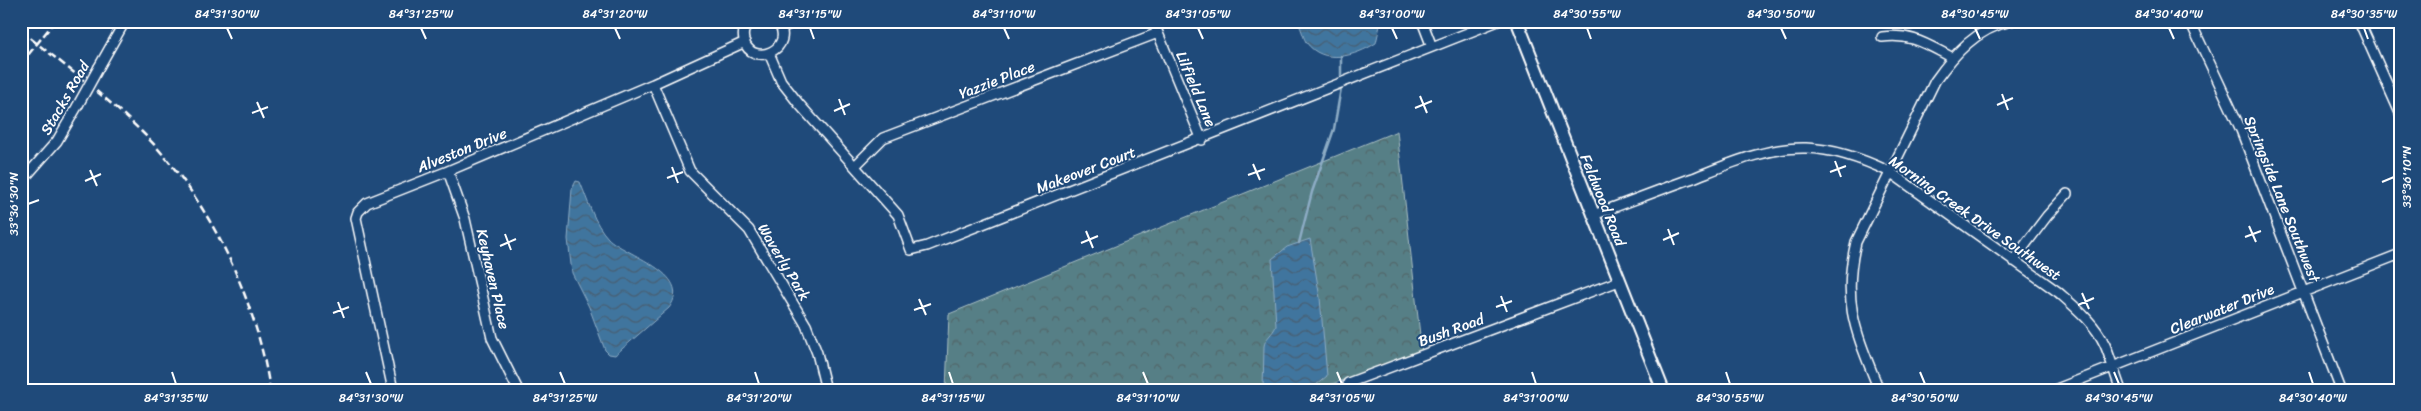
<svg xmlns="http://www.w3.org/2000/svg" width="2421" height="411" viewBox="0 0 2421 411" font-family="Sriracha,sans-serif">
	<defs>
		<pattern id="forest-crowns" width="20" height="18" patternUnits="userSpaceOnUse" patternTransform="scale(1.25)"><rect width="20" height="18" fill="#567f86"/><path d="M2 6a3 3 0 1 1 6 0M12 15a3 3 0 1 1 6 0" fill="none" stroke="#516669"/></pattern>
		<pattern id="water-waves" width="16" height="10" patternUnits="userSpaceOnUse" patternTransform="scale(1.25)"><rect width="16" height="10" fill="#41759e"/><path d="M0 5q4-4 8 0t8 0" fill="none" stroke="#475e71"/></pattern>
	</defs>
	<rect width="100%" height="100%" fill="#1f4a7a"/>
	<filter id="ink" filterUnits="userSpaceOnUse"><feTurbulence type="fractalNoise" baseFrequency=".02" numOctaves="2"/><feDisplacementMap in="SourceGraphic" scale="10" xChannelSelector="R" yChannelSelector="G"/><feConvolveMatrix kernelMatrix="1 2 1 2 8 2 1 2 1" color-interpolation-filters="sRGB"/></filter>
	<g filter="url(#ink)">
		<!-- forest -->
		<path fill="url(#forest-crowns)" stroke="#aabfc2" d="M 1397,131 L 1422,353 L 1314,390 L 946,390 L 949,314 Z"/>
		<!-- water -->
		<path fill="url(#water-waves)" stroke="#8dacc5" d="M 1296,21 L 1381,21 L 1376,43 C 1356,56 1323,66 1306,42 C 1302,35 1302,27 1296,21 Z
			M 576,181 L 580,182 C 588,201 594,223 608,238 C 624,255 695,273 669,308 L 615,355 L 609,354 L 605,350 L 589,307 L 572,273 L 568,239 L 572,189 Z
			M 1310,239 L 1320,298 L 1327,376 L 1310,390 L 1263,390 L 1264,346 C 1265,338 1273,334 1276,326 L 1272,259 L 1287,247 Z"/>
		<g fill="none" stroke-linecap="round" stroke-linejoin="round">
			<!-- stream -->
			<path stroke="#8dacc5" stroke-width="2.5" d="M 1341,56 L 1341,76
				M 1299,243 L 1312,192 L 1334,129 L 1341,88"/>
			<!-- minor casing -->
			<g stroke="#fff" stroke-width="12">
				<path id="minor" d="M 749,21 C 745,27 742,32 744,40 C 751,69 798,49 777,21
					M 1153,21 L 1202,140
					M 1422,21 L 1432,47
					M 2190,21 L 2241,130 L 2341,390
					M 2359,21 L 2400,113
					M 781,28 L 797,21
					M 1882,37 C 1911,33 1926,44 1951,57
					M 769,53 L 781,81 L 799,104 L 898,215 L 911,250 L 927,246 L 1498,21
					M 99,67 L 125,21
					M 653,84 L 690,171 L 749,230 L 806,325 L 817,353 L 826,390
					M 855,166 L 883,138 L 1158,33
					M 448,171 L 465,219 L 492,338 L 518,390
					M 21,182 L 57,141 L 78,105
					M 1593,215 C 1626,203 1659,190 1693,178 C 1729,164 1766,147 1806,148 C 1836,149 1863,159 1890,172 L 2058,292 C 2075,307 2095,323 2105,345 C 2111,359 2115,375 2121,390
					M 2013,261 L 2047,216 L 2067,194
					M 1348,383 L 1619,281
					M 393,390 L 356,218 L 358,212 L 367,203 L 448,171 L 653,84 L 745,42
					M 1879,390 C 1857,334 1841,304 1856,242 L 1935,81 C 1955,53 1976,29 2011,21
					M 2054,390 L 2400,254"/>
			</g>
			<!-- tertiary casing -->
			<g stroke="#fff" stroke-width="15">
				<path id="tertiary" d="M 1517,21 L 1663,390"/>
			</g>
			<!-- minor -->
			<use href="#minor" stroke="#1f4a7a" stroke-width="9"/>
			<!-- tertiary -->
			<use href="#tertiary" stroke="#1f4a7a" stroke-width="11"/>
			<!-- rail -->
			<path stroke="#fff" stroke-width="2.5" stroke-dasharray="8 4" stroke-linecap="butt" d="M 21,31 C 62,63 104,95 141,131 C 208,197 256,297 270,390
				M 21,64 L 55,21"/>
			<!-- minor-bridge casing -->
			<g stroke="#fff" stroke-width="12" stroke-linecap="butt">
				<path id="minor-bridge" d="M 78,105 L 99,67"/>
			</g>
			<!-- minor-bridge -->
			<use href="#minor-bridge" stroke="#1f4a7a" stroke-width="9"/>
		</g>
	</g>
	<!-- ticks -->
	<path fill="none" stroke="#fff" stroke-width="2" d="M 227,28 L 232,39M 421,28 L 426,39M 615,28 L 620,39M 810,28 L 814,39M 1004,28 L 1009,39M 1198,28 L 1203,39M 1392,28 L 1397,39M 1587,28 L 1591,39M 1781,28 L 1786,39M 1975,28 L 1980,39M 2169,28 L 2174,39M 2364,28 L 2368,39M 2002,94 L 2008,110M 1420,96 L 1427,113M 839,99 L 845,115M 257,102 L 264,118M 1997,105 L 2013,98M 1415,108 L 1432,101M 834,111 L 850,104M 252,113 L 268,107M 1835,161 L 1841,177M 1253,164 L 1260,180M 672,167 L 678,183M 90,170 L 97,186M 1830,172 L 1846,166M 1248,175 L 1265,169M 667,178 L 683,172M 85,181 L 101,174M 2382,182 L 2394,177M 28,204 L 39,200M 2249,226 L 2256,242M 1668,229 L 1674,245M 1086,231 L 1093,248M 505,234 L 511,250M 2245,237 L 2261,231M 1663,240 L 1679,233M 1081,243 L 1098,236M 500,246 L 516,239M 2082,293 L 2089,309M 1501,296 L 1507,312M 919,299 L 926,315M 338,302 L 344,318M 2078,305 L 2094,298M 1496,307 L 1512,301M 914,310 L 931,304M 333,313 L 349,307M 172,372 L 176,384M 366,372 L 371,384M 560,372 L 565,384M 755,372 L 759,384M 949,372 L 953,384M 1143,372 L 1148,384M 1337,372 L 1342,384M 1532,372 L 1536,384M 1726,372 L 1730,384M 1920,372 L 1925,384M 2114,372 L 2119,384M 2309,372 L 2313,384"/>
	<g text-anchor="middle" stroke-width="4" stroke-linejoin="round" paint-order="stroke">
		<!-- street labels -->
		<g font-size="15" fill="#fff" stroke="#1f4a7a">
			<text transform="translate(997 80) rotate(-21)" y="5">Yazzie Place</text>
			<text transform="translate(1196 89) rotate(67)" y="5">Lilfield Lane</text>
			<text transform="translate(65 98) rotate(-60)" y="5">Stacks Road</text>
			<text transform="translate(462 150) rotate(-22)" y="5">Alveston Drive</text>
			<text transform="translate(1086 170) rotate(-21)" y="5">Makeover Court</text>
			<text transform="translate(2282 199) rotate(68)" y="5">Springside Lane Southwest</text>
			<text transform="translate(1603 200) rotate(68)" y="5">Feldwood Road</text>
			<text transform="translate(1975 218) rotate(35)" y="5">Morning Creek Drive Southwest</text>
			<text transform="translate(784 262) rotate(59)" y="5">Waverly Park</text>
			<text transform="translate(493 279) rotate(77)" y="5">Keyhaven Place</text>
			<text transform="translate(2222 309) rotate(-22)" y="5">Clearwater Drive</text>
			<text transform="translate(1451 330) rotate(-20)" y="5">Bush Road</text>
		</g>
	</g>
	<!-- margin -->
	<rect width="2421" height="411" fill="none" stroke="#1f4a7a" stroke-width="55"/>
	<rect x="28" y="28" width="2366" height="356" fill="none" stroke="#fff" stroke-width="2"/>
	<g font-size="12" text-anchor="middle" fill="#fff">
		<text x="227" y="18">84°31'30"W</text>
		<text x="421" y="18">84°31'25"W</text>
		<text x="615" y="18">84°31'20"W</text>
		<text x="810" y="18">84°31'15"W</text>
		<text x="1004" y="18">84°31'10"W</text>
		<text x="1198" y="18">84°31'05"W</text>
		<text x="1392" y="18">84°31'00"W</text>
		<text x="1587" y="18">84°30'55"W</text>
		<text x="1781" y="18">84°30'50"W</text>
		<text x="1975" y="18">84°30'45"W</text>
		<text x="2169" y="18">84°30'40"W</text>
		<text x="2364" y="18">84°30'35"W</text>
		<text transform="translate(2407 177) rotate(-90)" y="4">33°36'10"N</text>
		<text transform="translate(14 204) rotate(-90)" y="4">33°36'30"N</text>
		<text x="176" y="402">84°31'35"W</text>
		<text x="371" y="402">84°31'30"W</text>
		<text x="565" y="402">84°31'25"W</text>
		<text x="759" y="402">84°31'20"W</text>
		<text x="953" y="402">84°31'15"W</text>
		<text x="1148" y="402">84°31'10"W</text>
		<text x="1342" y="402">84°31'05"W</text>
		<text x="1536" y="402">84°31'00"W</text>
		<text x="1730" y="402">84°30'55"W</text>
		<text x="1925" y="402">84°30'50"W</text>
		<text x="2119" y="402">84°30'45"W</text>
		<text x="2313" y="402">84°30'40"W</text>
	</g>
</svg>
